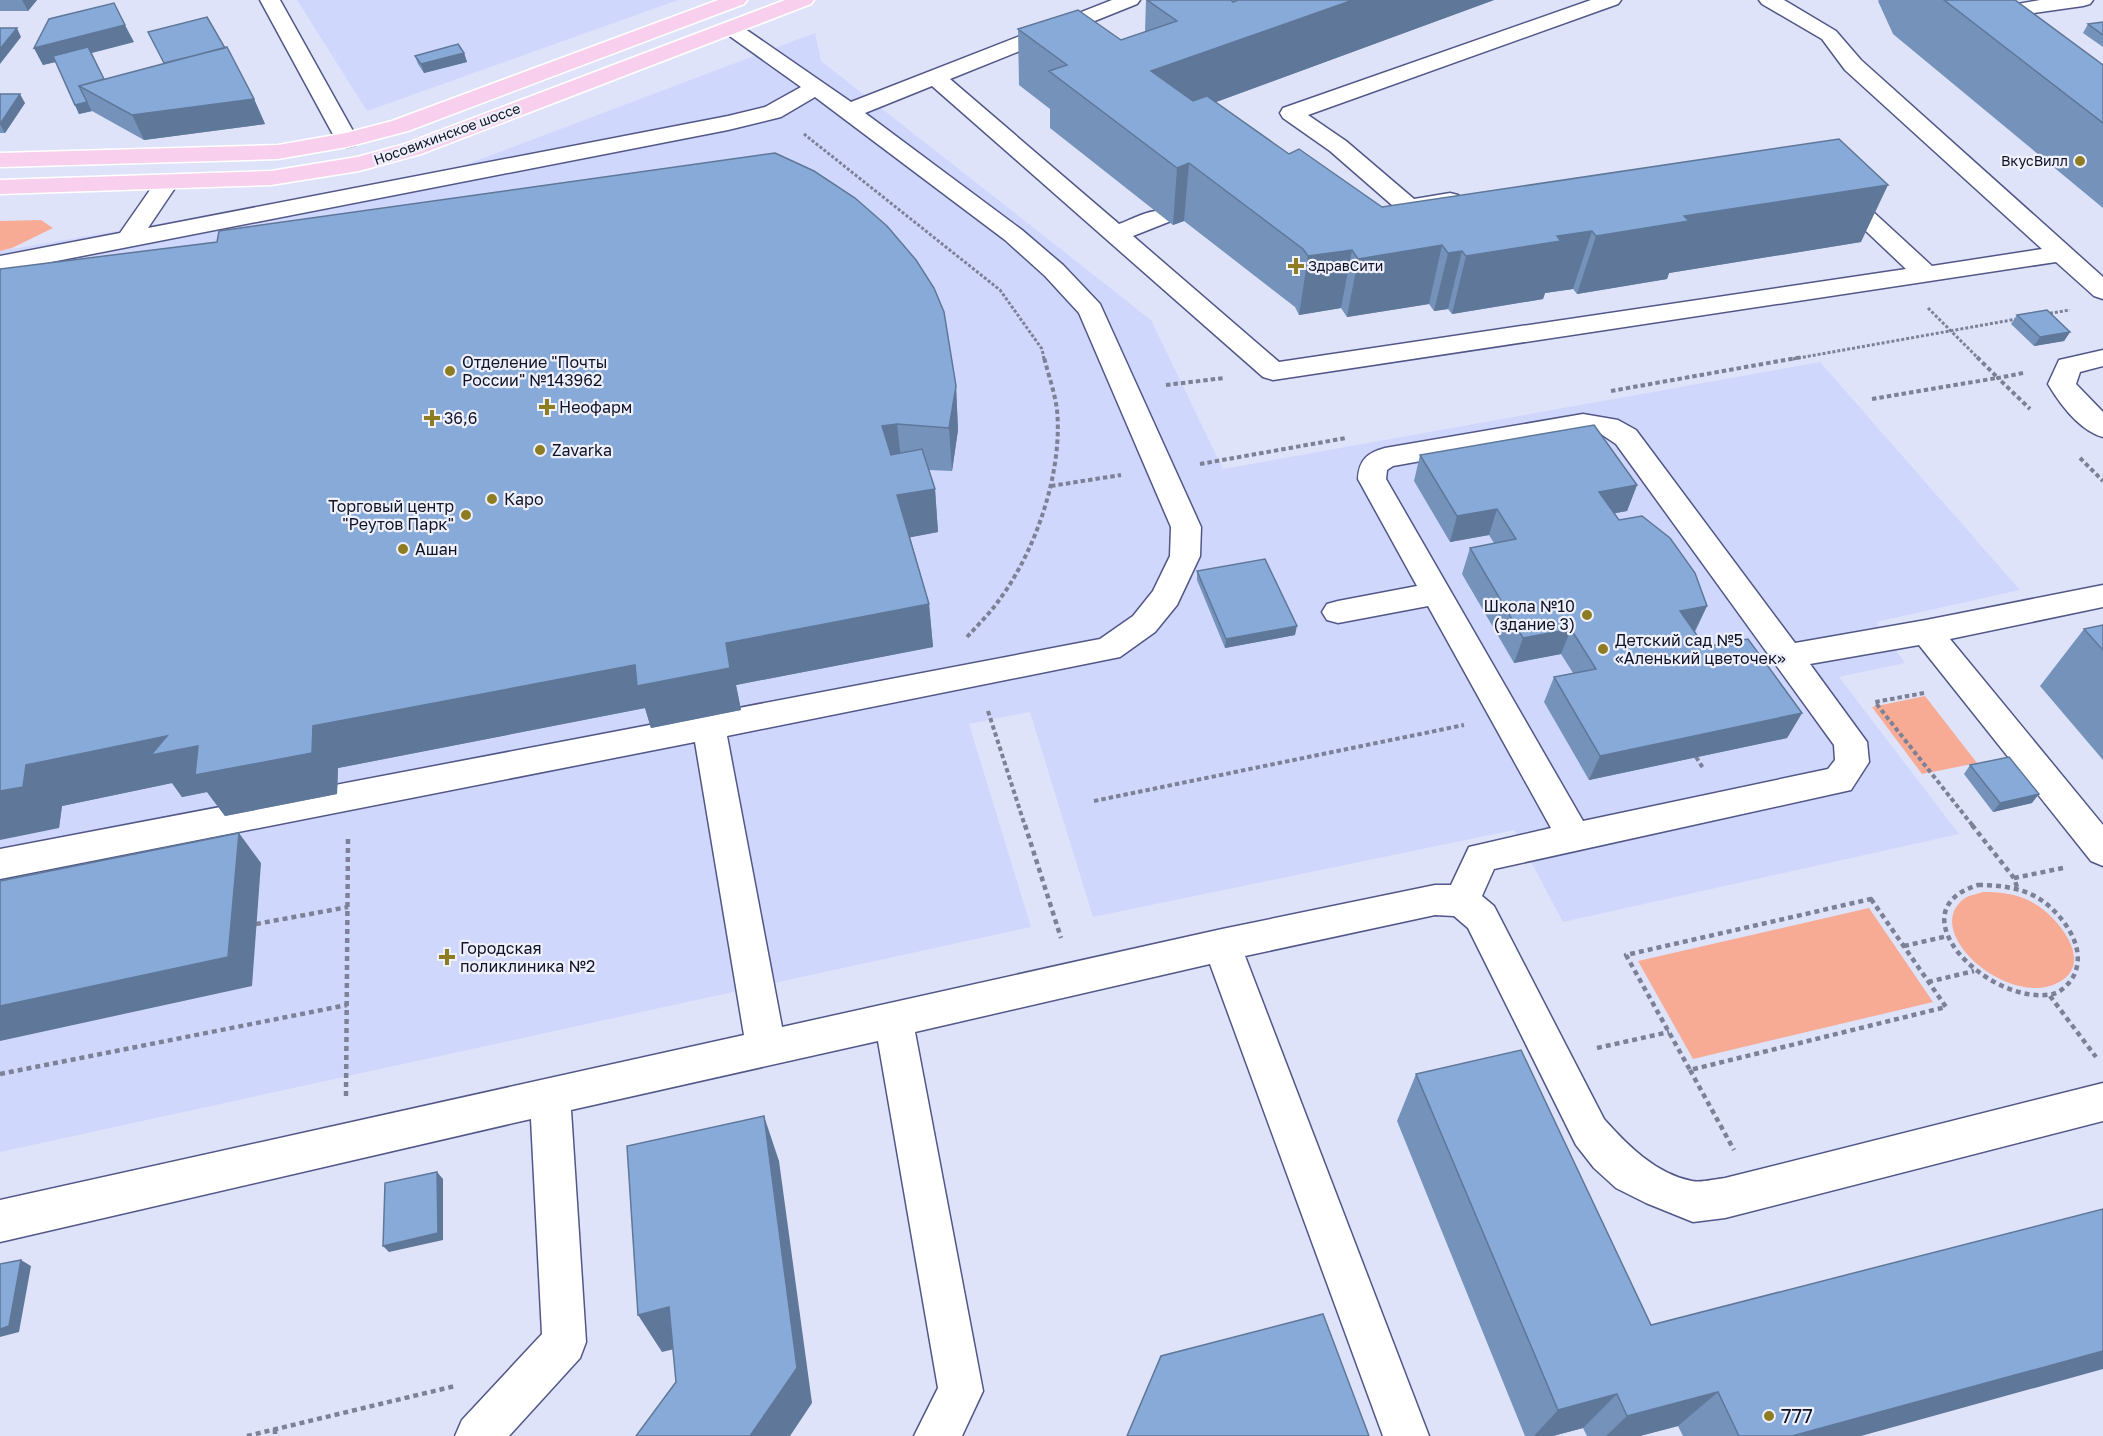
<svg xmlns="http://www.w3.org/2000/svg" width="2103" height="1436" viewBox="0 0 2103 1436" font-family="'Golos Text',sans-serif">
	<rect width="100%" height="100%" fill="#dee3fa"/>
	<!-- built -->
	<path fill="#d0d7fd" d="M 297,0 L 678,0 L 367,111 Z
		M 815,33 L 821,61 L 1151,320 L 1223,469 L 1820,362 L 2020,590 L 1876,622 L 1905,663 L 1839,677 L 1959,834 L 1563,922 L 1514,830 L 1093,917 L 1030,712 L 969,724 L 1031,927 L 0,1152 L 0,251 L 433,177 Z"/>
	<!-- green -->
	<path fill="#f7ab94" d="M 41,220 L 53,228 L 12,248 L 0,251 L 0,221 Z
		M 1925,696 L 1977,763 L 1922,774 L 1872,707 Z
		M 1983,892 C 1998,892 2013,893 2028,900 C 2056,913 2101,966 2053,985 C 2003,1004 1920,930 1965,898 C 1970,895 1978,894 1983,892 Z
		M 1869,908 L 1933,1002 L 1693,1059 L 1638,961 Z"/>
	<g fill="none" stroke-linecap="round" stroke-linejoin="round">
		<!-- minor casing -->
		<g stroke="#515787" stroke-width="3">
			<path id="minor" d="M 260,0 L 280,0 L 358,140 L 355,145 L 347,147 L 339,145 L 336,140 Z
				M 1112,0 L 1140,0 L 1137,4 L 950,79 L 1119,224 C 1135,218 1153,207 1171,211 L 1174,216 L 1171,221 L 1133,236 L 1279,362 L 1906,269 L 1829,196 L 1825,191 L 1829,186 L 1837,184 L 1845,186 L 1932,266 L 2042,249 L 1845,70 L 1822,39 L 1762,4 L 1759,0 L 1784,0 L 1836,31 L 1861,60 L 2103,277 L 2103,299 L 2094,296 L 2056,262 L 1273,380 L 1263,377 L 932,86 L 865,113 L 1022,230 L 1063,265 L 1100,304 L 1201,527 L 1200,556 L 1177,605 L 1155,632 L 1120,657 L 727,736 L 782,1027 L 1222,929 L 1435,885 L 1451,885 L 1469,847 L 1551,828 L 1428,606 L 1338,623 L 1327,620 L 1322,612 L 1327,604 L 1338,601 L 1417,586 L 1358,479 C 1359,460 1367,453 1385,448 L 1583,414 L 1618,420 L 1636,430 L 1795,643 L 1926,620 L 2103,585 L 2103,607 L 1950,639 L 2103,825 L 2103,866 L 2091,861 L 1919,645 L 1810,664 L 1867,742 L 1869,762 L 1851,790 L 1494,869 L 1482,896 L 1494,906 L 1604,1119 C 1627,1145 1656,1174 1692,1181 C 1701,1183 1715,1179 1725,1178 L 2103,1083 L 2103,1121 L 1725,1218 L 1693,1222 L 1646,1203 L 1616,1188 L 1594,1168 L 1576,1145 L 1468,928 L 1454,916 L 1435,915 L 1245,956 L 1429,1436 L 1383,1436 L 1210,964 L 915,1032 L 983,1391 L 962,1436 L 914,1436 L 938,1388 L 878,1041 L 571,1110 L 586,1342 L 580,1358 L 509,1436 L 455,1436 L 462,1420 L 542,1334 L 531,1119 L 0,1242 L 0,1200 L 744,1035 L 695,742 L 0,879 L 0,849 L 1100,639 L 1133,616 L 1153,591 L 1170,556 L 1171,527 L 1079,313 L 1045,276 L 1005,240 L 815,97 L 781,117 L 728,130 L 0,272 L 0,256 L 120,233 L 159,177 L 167,175 L 175,177 L 179,182 L 148,228 L 728,116 L 765,107 L 801,87 L 724,32 L 721,28 L 724,24 L 731,22 L 738,24 L 851,102 ZM 1583,432 L 1601,434 L 1616,444 L 1834,745 L 1835,760 L 1828,769 L 1583,821 L 1386,479 L 1387,470 L 1393,466 Z
				M 1591,0 L 1621,0 L 1618,4 L 1308,115 L 1346,141 L 1414,199 L 1450,193 L 1458,195 L 1462,200 L 1458,205 L 1409,214 L 1400,212 L 1330,151 L 1283,118 L 1280,113 L 1283,108 Z
				M 2040,0 L 2093,0 L 2090,4 L 2083,6 L 2020,15 L 2020,22 L 2034,35 L 2030,39 C 2014,43 2001,31 1998,16 L 2007,6 Z
				M 2103,350 L 2103,366 L 2080,372 L 2076,384 L 2103,412 L 2103,437 C 2080,431 2060,404 2048,384 L 2059,360 Z"/>
		</g>
		<!-- major casing -->
		<g stroke="#fff" stroke-width="3">
			<path id="major" d="M 718,0 L 747,0 L 744,4 L 408,131 L 347,147 L 278,159 L 0,167 L 0,153 L 278,145 L 346,133 L 392,121 Z
				M 785,0 L 814,0 L 811,4 L 421,154 L 359,171 L 271,185 L 0,194 L 0,180 L 271,171 L 357,157 L 405,144 Z"/>
		</g>
		<!-- path-far2 -->
		<path stroke="#7d8196" stroke-width="3" stroke-dasharray="3 2" stroke-linecap="butt" d="M 804,134 L 1000,290 L 1042,349 L 1044,359
			M 1928,308 L 1979,359
			M 2045,314 L 2070,310
			M 1793,359 L 2017,319"/>
		<!-- path-far1 -->
		<path stroke="#7d8196" stroke-width="4" stroke-dasharray="4.5 3" stroke-linecap="butt" d="M 1977,357 L 1998,378
			M 2023,373 L 1998,378 L 2030,409
			M 1166,385 L 1224,378
			M 1611,391 L 1802,357
			M 1872,399 L 1997,378
			M 2080,458 L 2103,481
			M 1200,464 L 1346,438
			M 1051,486 L 1121,475
			M 967,637 C 977,626 988,615 997,603 C 1035,553 1063,473 1057,410 C 1055,393 1048,374 1044,357
			M 1924,693 L 1875,702 L 1973,826
			M 988,711 L 1025,826
			M 1696,757 L 1703,768
			M 1094,801 L 1464,725"/>
		<!-- path -->
		<path stroke="#7d8196" stroke-width="4.5" stroke-dasharray="5 4" stroke-linecap="butt" d="M 1025,825 L 1061,938
			M 1972,825 L 2014,878 L 2018,890
			M 2014,878 L 2063,868
			M 1978,885 C 2001,885 2025,888 2044,902 C 2065,918 2088,950 2073,977 C 2069,984 2061,992 2053,994 C 1990,1007 1892,911 1978,885 Z
			M 1871,899 L 1946,1007 L 1690,1070 L 1626,955 Z
			M 256,924 L 348,907
			M 1904,946 L 1948,936
			M 1928,982 L 1974,971
			M 2050,996 L 2096,1057
			M 1597,1048 L 1669,1032
			M 1690,1070 L 1734,1150
			M 0,1074 L 347,1005
			M 346,1096 L 348,836
			M 275,1429 L 275,1436
			M 247,1436 L 455,1386"/>
		<!-- minor -->
		<use href="#minor" fill="#fff" fill-rule="evenodd"/>
		<!-- major -->
		<use href="#major" fill="#f8d0ed" fill-rule="evenodd"/>
	</g>
	<!-- wall -->
	<path fill="#7592bb" d="M 0,0 L 37,0 L 28,11 L 0,11 Z
		M 1146,0 L 1494,0 L 1216,102 L 1289,154 L 1382,207 L 1861,242 L 1669,273 L 1667,279 L 1577,294 L 1573,289 L 1545,293 L 1543,299 L 1452,314 L 1448,309 L 1434,311 L 1429,304 L 1347,317 L 1341,308 L 1299,315 L 1295,307 L 1184,221 L 1173,225 L 1050,128 L 1050,109 L 1019,85 L 1018,29 L 1121,40 L 1145,32 Z
		M 1879,0 L 2015,0 L 2103,65 L 2103,208 L 1893,34 L 1878,1 Z
		M 2103,22 L 2103,47 L 2083,33 L 2088,24 Z
		M 134,42 L 92,53 L 104,79 L 254,99 L 265,124 L 144,140 L 92,111 L 79,114 L 56,62 L 43,65 L 34,48 Z
		M 464,53 L 467,62 L 424,73 L 418,64 L 415,56 Z
		M 0,94 L 25,103 L 5,133 L 0,133 Z
		M 0,269 L 956,386 L 958,430 L 952,471 L 929,470 L 935,489 L 938,532 L 910,537 L 929,604 L 933,647 L 736,685 L 741,710 L 651,728 L 645,708 L 338,768 L 337,794 L 225,816 L 207,792 L 182,797 L 172,783 L 62,806 L 59,828 Z
		M 2017,315 L 2070,332 L 2064,341 L 2034,346 L 2011,324 Z
		M 1420,455 L 1637,485 L 1627,511 L 1614,513 L 1619,520 L 1707,606 L 1695,632 L 1705,647 L 1802,713 L 1787,738 L 1589,780 L 1544,702 L 1554,677 L 1573,673 L 1561,654 L 1514,663 L 1462,574 L 1470,548 L 1494,543 L 1489,535 L 1450,542 L 1414,481 Z
		M 1197,571 L 1295,635 L 1225,648 L 1197,580 Z
		M 2103,625 L 2103,760 L 2040,686 L 2084,629 Z
		M 1970,765 L 2032,803 L 1993,812 L 1964,774 Z
		M 1416,1074 L 1651,1325 L 1861,1436 L 1683,1436 L 1678,1426 L 1640,1436 L 1587,1436 L 1583,1428 L 1553,1436 L 1525,1436 L 1397,1121 Z"/>
	<!-- shaded-wall -->
	<path fill="#5f7798" d="M 22,0 L 37,0 L 28,11 Z
		M 1353,0 L 1494,0 L 1148,127 L 1151,71 Z
		M 125,25 L 134,42 L 43,65 L 34,48 Z
		M 17,28 L 21,37 L 0,64 L 0,49 Z
		M 464,53 L 467,62 L 424,73 L 421,64 Z
		M 20,94 L 25,103 L 5,133 L 0,124 Z
		M 254,99 L 265,124 L 144,140 L 132,115 Z
		M 87,102 L 92,111 L 79,114 L 75,105 Z
		M 1189,163 L 1184,221 L 1173,225 L 1177,168 Z
		M 1888,185 L 1861,242 L 1669,273 L 1667,279 L 1577,294 L 1596,236 L 1684,216 Z
		M 1592,231 L 1573,289 L 1545,293 L 1543,299 L 1452,314 L 1466,256 L 1557,236 Z
		M 1442,245 L 1429,304 L 1347,317 L 1358,259 Z
		M 1352,250 L 1341,308 L 1299,315 L 1308,256 Z
		M 1462,251 L 1448,309 L 1434,311 L 1448,253 Z
		M 2070,332 L 2064,341 L 2034,346 L 2040,337 Z
		M 956,386 L 958,430 L 952,471 L 949,428 Z
		M 897,424 L 902,468 L 887,470 L 882,426 Z
		M 1637,485 L 1627,511 L 1590,518 L 1599,492 Z
		M 935,489 L 938,532 L 902,539 L 897,495 Z
		M 1497,509 L 1489,535 L 1450,542 L 1457,516 Z
		M 929,604 L 933,647 L 736,685 L 741,710 L 651,728 L 645,708 L 338,768 L 337,794 L 225,816 L 207,792 L 182,797 L 172,783 L 62,806 L 59,828 L 0,840 L 0,791 L 26,765 L 167,736 L 313,726 L 726,643 Z
		M 1707,606 L 1694,632 L 1680,611 Z
		M 1297,626 L 1295,635 L 1225,648 L 1226,639 Z
		M 1571,629 L 1561,654 L 1514,663 L 1523,638 Z
		M 1802,713 L 1787,738 L 1589,780 L 1600,756 Z
		M 2039,794 L 2032,803 L 1993,812 L 2000,803 Z
		M 239,833 L 261,863 L 252,986 L 0,1041 L 0,1006 Z
		M 764,1116 L 779,1161 L 812,1403 L 790,1436 L 750,1436 Z
		M 437,1172 L 443,1179 L 443,1240 L 389,1252 L 383,1246 Z
		M 21,1260 L 31,1266 L 19,1332 L 0,1337 L 0,1329 Z
		M 669,1307 L 691,1345 L 662,1352 L 638,1315 Z
		M 2103,1351 L 2103,1369 L 1861,1436 L 1792,1436 Z
		M 1718,1392 L 1678,1426 L 1640,1436 L 1606,1436 L 1627,1416 Z
		M 1617,1394 L 1583,1428 L 1553,1436 L 1534,1436 L 1558,1410 Z"/>
	<!-- building -->
	<path fill="#88aad9" stroke="#5f7798" stroke-width="1.5" d="M 1147,0 L 1231,0 L 1233,2 L 1238,0 L 1353,0 L 1151,71 L 1193,101 L 1207,96 L 1289,154 L 1299,149 L 1382,207 L 1839,139 L 1888,185 L 1684,216 L 1689,221 L 1596,236 L 1592,231 L 1557,236 L 1561,241 L 1466,256 L 1462,251 L 1448,253 L 1442,245 L 1358,259 L 1352,250 L 1308,256 L 1303,249 L 1189,163 L 1177,168 L 1049,71 L 1067,65 L 1018,29 L 1078,10 L 1121,40 L 1177,21 Z
		M 1944,0 L 2015,0 L 2103,65 L 2103,123 Z
		M 114,3 L 125,25 L 34,48 L 49,19 Z
		M 207,17 L 225,48 L 164,63 L 148,32 Z
		M 2103,22 L 2103,35 L 2088,24 Z
		M 0,28 L 17,28 L 0,49 Z
		M 458,44 L 464,53 L 421,64 L 415,56 Z
		M 88,47 L 104,79 L 79,86 L 87,102 L 75,105 L 53,56 Z
		M 227,47 L 254,99 L 132,115 L 79,86 Z
		M 0,94 L 20,94 L 0,124 Z
		M 775,153 L 814,171 L 855,198 L 887,226 L 916,260 L 934,288 L 944,312 L 956,386 L 949,428 L 897,424 L 882,426 L 891,455 L 922,449 L 935,489 L 897,495 L 929,604 L 726,643 L 730,668 L 637,686 L 635,665 L 313,726 L 312,753 L 195,775 L 198,746 L 151,755 L 167,736 L 26,765 L 23,787 L 0,791 L 0,269 L 217,242 L 219,231 Z
		M 2047,310 L 2070,332 L 2040,337 L 2017,315 Z
		M 1594,425 L 1637,485 L 1599,492 L 1619,520 L 1642,516 L 1670,538 L 1695,573 L 1707,606 L 1680,611 L 1705,647 L 1748,639 L 1802,713 L 1600,756 L 1554,677 L 1596,669 L 1571,629 L 1523,638 L 1470,548 L 1516,539 L 1497,509 L 1457,516 L 1420,455 Z
		M 1265,559 L 1297,626 L 1226,639 L 1197,571 Z
		M 2103,625 L 2103,650 L 2084,629 Z
		M 2009,757 L 2039,794 L 2000,803 L 1970,765 Z
		M 239,833 L 228,957 L 0,1006 L 0,881 Z
		M 1521,1050 L 1651,1325 L 2103,1209 L 2103,1351 L 1792,1436 L 1739,1436 L 1718,1392 L 1627,1416 L 1617,1394 L 1558,1410 L 1416,1074 Z
		M 764,1116 L 797,1368 L 750,1436 L 636,1436 L 676,1382 L 669,1307 L 638,1315 L 627,1146 Z
		M 437,1172 L 438,1233 L 383,1246 L 385,1183 Z
		M 21,1260 L 9,1326 L 0,1329 L 0,1264 Z
		M 1323,1314 L 1369,1436 L 1127,1436 L 1161,1356 Z"/>
	<!-- markers -->
	<g fill="#8e7c22" stroke="#eef0fc" stroke-width="2">
		<circle cx="2080" cy="161" r="6"/>
		<path d="M1293 257h6v6h6v6h-6v6h-6v-6h-6v-6h6z"/>
		<circle cx="450" cy="371" r="6"/>
		<path d="M544 398h6v6h6v6h-6v6h-6v-6h-6v-6h6z"/>
		<path d="M429 409h6v6h6v6h-6v6h-6v-6h-6v-6h6z"/>
		<circle cx="540" cy="450" r="6"/>
		<circle cx="492" cy="499" r="6"/>
		<circle cx="466" cy="515" r="6"/>
		<circle cx="403" cy="549" r="6"/>
		<circle cx="1587" cy="615" r="6"/>
		<circle cx="1603" cy="649" r="6"/>
		<path d="M444 948h6v6h6v6h-6v6h-6v-6h-6v-6h6z"/>
		<circle cx="1769" cy="1416" r="6"/>
	</g>
	<g text-anchor="middle" stroke-width="4.5" stroke-linejoin="round" paint-order="stroke">
		<!-- far-street labels -->
		<g font-size="14" fill="#101226" stroke="#eef0fc">
			<text transform="translate(447 134) rotate(-20)" y="5">Носовихинское шоссе</text>
		</g>
		<!-- far-poi labels -->
		<g font-size="14" fill="#101226" stroke="#eef0fc" text-anchor="end">
			<text x="2068" y="166">ВкусВилл</text>
			<text x="1308" y="271" text-anchor="start">ЗдравСити</text>
		</g>
		<!-- poi labels -->
		<g font-size="16" fill="#101226" stroke="#eef0fc" text-anchor="start">
			<text x="462" y="368">Отделение "Почты<tspan x="462" dy="18">России" №143962</tspan></text>
			<text x="559" y="413">Неофарм</text>
			<text x="444" y="424">36,6</text>
			<text x="552" y="456">Zavarka</text>
			<text x="504" y="505">Каро</text>
			<text x="454" y="512" text-anchor="end">Торговый центр<tspan x="454" dy="18">"Реутов Парк"</tspan></text>
			<text x="415" y="555">Ашан</text>
			<text x="1575" y="612" text-anchor="end">Школа №10<tspan x="1575" dy="18">(здание 3)</tspan></text>
			<text x="1615" y="646">Детский сад №5<tspan x="1615" dy="18">«Аленький цветочек»</tspan></text>
			<text x="460" y="954">Городская<tspan x="460" dy="18">поликлиника №2</tspan></text>
		</g>
		<!-- near-poi labels -->
		<g font-size="20" fill="#101226" stroke="#eef0fc" text-anchor="start">
			<text x="1781" y="1423">777</text>
		</g>
	</g>
</svg>
